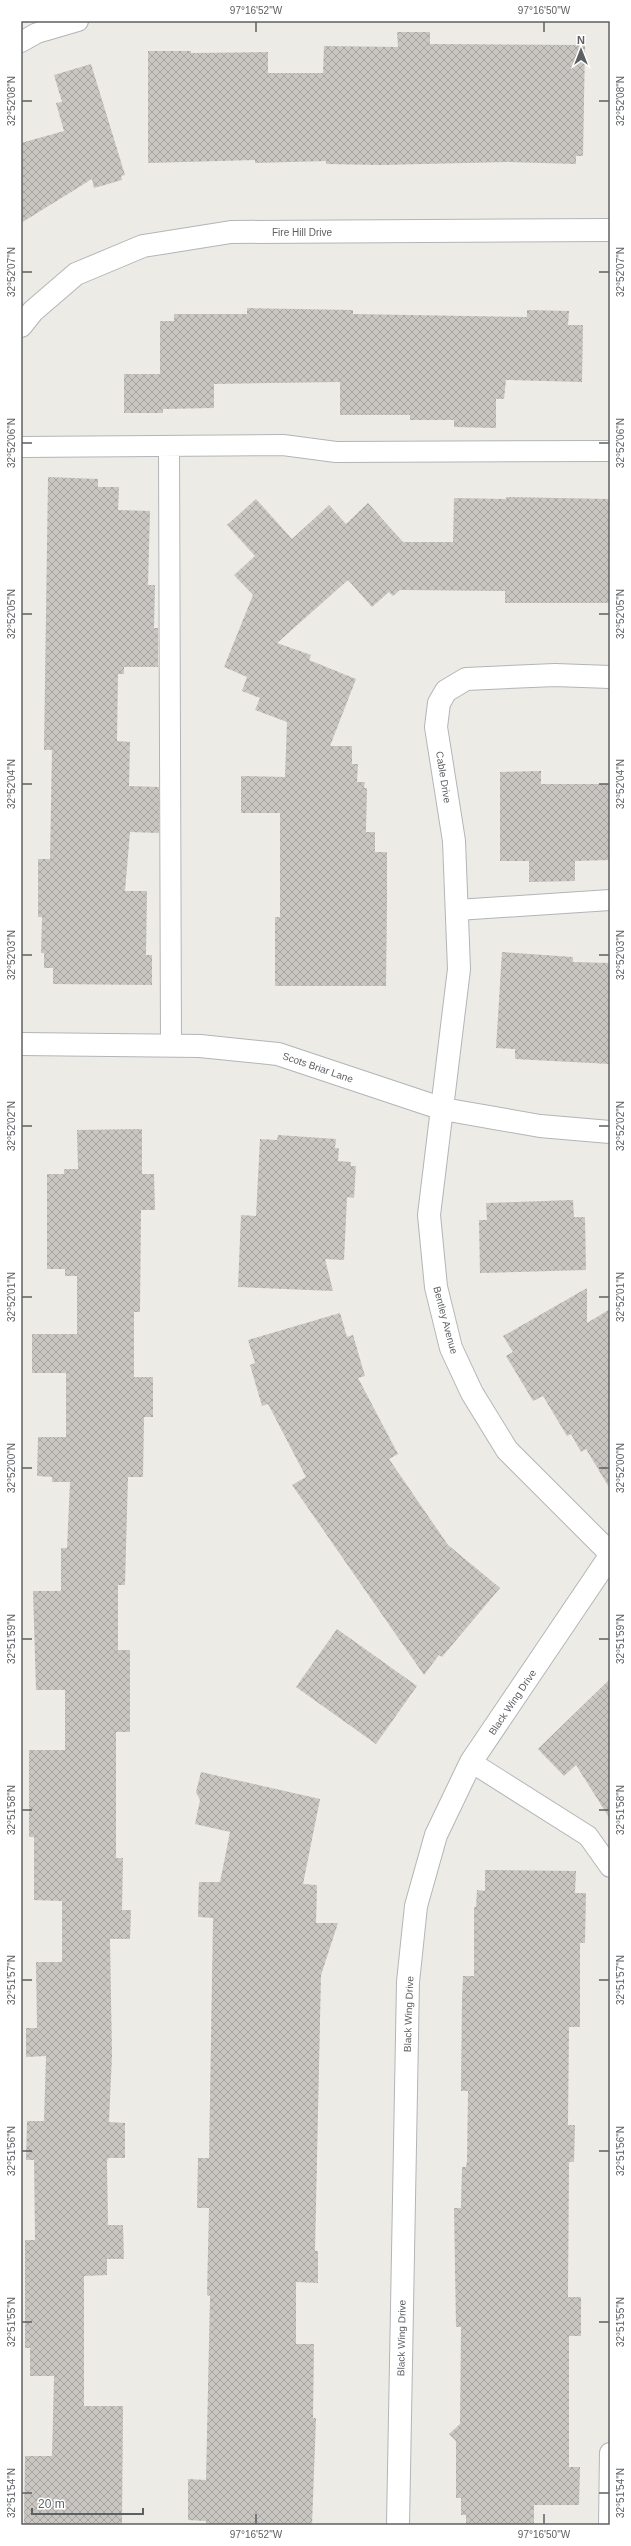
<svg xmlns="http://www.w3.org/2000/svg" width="631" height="2546" viewBox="0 0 631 2546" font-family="Helvetica,sans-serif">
	<defs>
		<pattern id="building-cross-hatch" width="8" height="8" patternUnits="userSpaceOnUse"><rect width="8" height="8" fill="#c9c6c1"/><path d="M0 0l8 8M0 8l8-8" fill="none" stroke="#a6a4a0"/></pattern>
	</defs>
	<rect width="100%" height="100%" fill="#edebe5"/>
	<!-- building -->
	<path fill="url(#building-cross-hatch)" d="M 397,32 L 430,32 L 430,44 L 585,45 L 583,156 L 576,156 L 576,164 L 507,162 L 381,165 L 326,164 L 326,161 L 255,163 L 255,160 L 148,163 L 148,51 L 191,51 L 191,53 L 268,52 L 268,73 L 323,73 L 324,46 L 398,47 Z
		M 91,64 L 125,175 L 121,176 L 122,180 L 94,188 L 92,179 L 21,223 L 21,143 L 64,131 L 56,103 L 62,102 L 54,75 Z
		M 247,308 L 353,310 L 353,314 L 527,317 L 527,310 L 569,311 L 568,325 L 583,325 L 582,382 L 506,380 L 504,399 L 496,399 L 496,428 L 454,427 L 454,420 L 410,420 L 410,415 L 340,415 L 340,382 L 214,384 L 214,408 L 163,409 L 163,413 L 124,413 L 124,374 L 160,374 L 160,321 L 174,321 L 174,314 L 247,314 Z
		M 48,477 L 98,479 L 98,487 L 119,487 L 118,510 L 150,511 L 148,585 L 155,585 L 154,628 L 158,628 L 158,667 L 124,667 L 124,674 L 118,674 L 117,741 L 130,742 L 129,786 L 159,787 L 159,833 L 130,832 L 125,891 L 147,891 L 146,955 L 152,955 L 152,985 L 53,984 L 53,968 L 44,968 L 44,953 L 41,953 L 42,917 L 38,917 L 38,859 L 50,859 L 52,750 L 44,750 Z
		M 506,497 L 610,499 L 610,603 L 505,603 L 505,591 L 400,590 L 393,596 L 389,592 L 372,607 L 348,580 L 277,643 L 311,655 L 309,660 L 356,679 L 330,746 L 352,746 L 352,764 L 358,764 L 357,782 L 365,782 L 364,788 L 367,788 L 366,832 L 375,832 L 375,852 L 387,852 L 387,902 L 386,986 L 275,986 L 275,917 L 280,917 L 280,813 L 241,813 L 241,776 L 285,777 L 287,722 L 255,710 L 260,698 L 242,691 L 247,677 L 224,667 L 253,595 L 234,575 L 255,556 L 227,525 L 256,499 L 292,539 L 329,505 L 346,524 L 368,503 L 403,542 L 453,542 L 454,498 L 506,499 Z
		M 541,771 L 541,784 L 610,784 L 610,860 L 575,861 L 575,881 L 529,882 L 529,861 L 500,861 L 500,772 Z
		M 502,952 L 573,957 L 573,962 L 610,963 L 610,1064 L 515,1059 L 515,1049 L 496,1048 Z
		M 142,1129 L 142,1174 L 154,1174 L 155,1210 L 141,1210 L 140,1312 L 134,1312 L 134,1377 L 153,1377 L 153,1417 L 144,1417 L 143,1477 L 128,1477 L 125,1585 L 118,1585 L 118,1650 L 130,1650 L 130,1732 L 116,1732 L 116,1858 L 123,1858 L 122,1910 L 131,1910 L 130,1939 L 110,1939 L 112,2055 L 109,2122 L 125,2123 L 125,2158 L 108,2158 L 107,2162 L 108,2225 L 123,2225 L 124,2259 L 107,2259 L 107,2275 L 84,2276 L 84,2406 L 123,2406 L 122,2525 L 24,2525 L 25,2456 L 52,2456 L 54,2376 L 30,2376 L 30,2348 L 25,2348 L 25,2240 L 35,2240 L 34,2160 L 26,2160 L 27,2121 L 44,2121 L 46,2056 L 26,2057 L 26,2028 L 37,2028 L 36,1962 L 62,1962 L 62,1901 L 34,1900 L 34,1837 L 29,1837 L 29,1750 L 65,1750 L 65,1690 L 36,1690 L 33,1591 L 61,1591 L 61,1548 L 67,1548 L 70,1482 L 52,1482 L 52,1477 L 37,1476 L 38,1437 L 66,1437 L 66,1373 L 32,1373 L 32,1334 L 77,1334 L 77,1276 L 65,1276 L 65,1269 L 47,1269 L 47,1174 L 64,1174 L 64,1169 L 78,1169 L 77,1130 Z
		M 278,1135 L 336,1139 L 335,1148 L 339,1148 L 338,1161 L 351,1162 L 351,1166 L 356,1166 L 354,1198 L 347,1197 L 344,1260 L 325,1259 L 333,1291 L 238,1287 L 241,1215 L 256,1216 L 260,1139 L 277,1140 Z
		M 573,1200 L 574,1217 L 585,1217 L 586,1270 L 480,1273 L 479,1220 L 487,1220 L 486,1203 Z
		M 587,1288 L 587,1323 L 610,1309 L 610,1489 L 586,1449 L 581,1452 L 571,1434 L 567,1436 L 543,1396 L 533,1401 L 506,1356 L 513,1352 L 503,1336 Z
		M 340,1313 L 347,1337 L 353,1335 L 365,1376 L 358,1378 L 398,1454 L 389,1459 L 448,1545 L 500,1588 L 442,1657 L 439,1655 L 424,1675 L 292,1485 L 306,1477 L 268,1404 L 262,1406 L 250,1365 L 255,1363 L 248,1340 Z
		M 337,1629 L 417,1686 L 376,1744 L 296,1687 Z
		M 610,1679 L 610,1819 L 576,1765 L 564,1776 L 538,1749 Z
		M 201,1772 L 320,1799 L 303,1884 L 317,1885 L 316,1923 L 338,1923 L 321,1975 L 315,2251 L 318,2251 L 318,2283 L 296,2282 L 296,2344 L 314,2344 L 313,2418 L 316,2418 L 312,2525 L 206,2525 L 206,2521 L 188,2520 L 188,2479 L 206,2480 L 210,2296 L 207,2295 L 209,2208 L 197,2208 L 198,2158 L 209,2158 L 213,1918 L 198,1917 L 199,1882 L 220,1882 L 230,1832 L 195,1824 L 200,1800 L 196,1792 Z
		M 485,1870 L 576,1871 L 575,1893 L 586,1893 L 585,1943 L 580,1943 L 580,2027 L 569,2027 L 568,2125 L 575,2125 L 574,2162 L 569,2162 L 568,2297 L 581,2297 L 581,2336 L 569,2336 L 569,2467 L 580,2467 L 579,2505 L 534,2505 L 534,2525 L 466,2525 L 466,2515 L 461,2515 L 461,2498 L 456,2498 L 456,2441 L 449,2434 L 460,2424 L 461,2327 L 456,2327 L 454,2208 L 461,2208 L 462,2167 L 466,2167 L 467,2161 L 468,2091 L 461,2091 L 462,1998 L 463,1976 L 474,1976 L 474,1907 L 476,1907 L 477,1890 L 485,1891 Z"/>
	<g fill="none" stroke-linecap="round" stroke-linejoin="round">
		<!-- service casing -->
		<g stroke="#b2b5b8" stroke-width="22">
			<path id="service" d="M 21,42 L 37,33 L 78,21
				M 169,446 L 171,1046
				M 21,447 L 283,445 L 336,452 L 610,451
				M 457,910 L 610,900
				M 471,1762 L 588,1836 L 610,1867
				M 609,2525 L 610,2453"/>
		</g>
		<!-- minor casing -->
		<g stroke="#b2b5b8" stroke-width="24">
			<path id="minor" d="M 21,326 L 33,311 L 76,274 L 143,246 L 231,232 L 610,230
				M 610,677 L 555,675 L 466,679 L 446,691 L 439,703 L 436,727 L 454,841 L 459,969 L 429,1215 L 436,1287 L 451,1348 L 472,1393 L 507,1450 L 610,1553
				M 21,1044 L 200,1046 L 278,1054 L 443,1109 L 540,1126 L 610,1132
				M 398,2525 L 408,1982 L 416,1906 L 436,1835 L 471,1762 L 610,1556"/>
		</g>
		<!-- service -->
		<use href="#service" stroke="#fff" stroke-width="20"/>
		<!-- minor -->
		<use href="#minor" stroke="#fff" stroke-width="22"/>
	</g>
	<!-- ticks -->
	<path fill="none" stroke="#5d6063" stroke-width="1.5" d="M 256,22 L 256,32M 544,22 L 544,32M 22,101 L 32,101M 599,101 L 609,101M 22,272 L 32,272M 599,272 L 609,272M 22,443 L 32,443M 599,443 L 609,443M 22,614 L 32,614M 599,614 L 609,614M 22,784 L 32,784M 599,784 L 609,784M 22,955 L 32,955M 599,955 L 609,955M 22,1126 L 32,1126M 599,1126 L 609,1126M 22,1297 L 32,1297M 599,1297 L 609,1297M 22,1468 L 32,1468M 599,1468 L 609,1468M 22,1639 L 32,1639M 599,1639 L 609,1639M 22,1810 L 32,1810M 599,1810 L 609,1810M 22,1980 L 32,1980M 599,1980 L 609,1980M 22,2151 L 32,2151M 599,2151 L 609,2151M 22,2322 L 32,2322M 599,2322 L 609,2322M 22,2493 L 32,2493M 599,2493 L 609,2493M 256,2514 L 256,2524M 544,2514 L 544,2524"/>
	<g text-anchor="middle" stroke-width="3.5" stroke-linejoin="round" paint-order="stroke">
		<!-- street labels -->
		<g font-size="10" fill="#5d6063" stroke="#fff">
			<text x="302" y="236">Fire Hill Drive</text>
			<text transform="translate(444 777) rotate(81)" y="4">Cable Drive</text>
			<text transform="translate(318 1067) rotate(19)" y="4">Scots Briar Lane</text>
			<text transform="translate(446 1320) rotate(75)" y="4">Bentley Avenue</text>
			<text transform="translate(512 1702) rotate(-56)" y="4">Black Wing Drive</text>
			<text transform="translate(408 2014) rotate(-88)" y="4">Black Wing Drive</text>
			<text transform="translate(401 2338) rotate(-89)" y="4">Black Wing Drive</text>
		</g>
	</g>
	<!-- border -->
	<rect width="631" height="2546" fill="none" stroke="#ffffff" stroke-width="44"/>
	<!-- north arrow -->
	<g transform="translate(581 50)" stroke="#ffffff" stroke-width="3" paint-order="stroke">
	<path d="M0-3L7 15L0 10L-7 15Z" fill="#5d6063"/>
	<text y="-6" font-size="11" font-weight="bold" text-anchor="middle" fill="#5d6063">N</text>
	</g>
	<!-- scale -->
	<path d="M32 2508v6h111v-6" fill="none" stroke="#5d6063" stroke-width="2"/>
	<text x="38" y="2508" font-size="12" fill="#5d6063" stroke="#ffffff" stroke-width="3" paint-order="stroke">20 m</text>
	<rect x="22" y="22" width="587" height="2502" fill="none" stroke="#5d6063" stroke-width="1.5"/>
	<g font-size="10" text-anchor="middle" fill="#5d6063">
		<text x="256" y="14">97°16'52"W</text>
		<text x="544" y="14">97°16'50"W</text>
		<text transform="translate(11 101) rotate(-90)" y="4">32°52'08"N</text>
		<text transform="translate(620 101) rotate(-90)" y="4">32°52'08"N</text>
		<text transform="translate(11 272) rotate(-90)" y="4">32°52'07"N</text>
		<text transform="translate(620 272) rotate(-90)" y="4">32°52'07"N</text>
		<text transform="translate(11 443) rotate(-90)" y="4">32°52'06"N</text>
		<text transform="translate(620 443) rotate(-90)" y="4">32°52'06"N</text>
		<text transform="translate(11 614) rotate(-90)" y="4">32°52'05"N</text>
		<text transform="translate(620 614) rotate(-90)" y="4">32°52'05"N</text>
		<text transform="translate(11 784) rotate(-90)" y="4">32°52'04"N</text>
		<text transform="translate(620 784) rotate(-90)" y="4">32°52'04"N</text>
		<text transform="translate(11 955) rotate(-90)" y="4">32°52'03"N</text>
		<text transform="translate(620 955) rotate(-90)" y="4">32°52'03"N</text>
		<text transform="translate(11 1126) rotate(-90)" y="4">32°52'02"N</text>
		<text transform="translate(620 1126) rotate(-90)" y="4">32°52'02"N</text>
		<text transform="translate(11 1297) rotate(-90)" y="4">32°52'01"N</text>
		<text transform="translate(620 1297) rotate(-90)" y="4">32°52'01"N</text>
		<text transform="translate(11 1468) rotate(-90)" y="4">32°52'00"N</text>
		<text transform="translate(620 1468) rotate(-90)" y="4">32°52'00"N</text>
		<text transform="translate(11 1639) rotate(-90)" y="4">32°51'59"N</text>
		<text transform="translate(620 1639) rotate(-90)" y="4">32°51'59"N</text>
		<text transform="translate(11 1810) rotate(-90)" y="4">32°51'58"N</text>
		<text transform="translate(620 1810) rotate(-90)" y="4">32°51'58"N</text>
		<text transform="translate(11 1980) rotate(-90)" y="4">32°51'57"N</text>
		<text transform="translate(620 1980) rotate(-90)" y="4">32°51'57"N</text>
		<text transform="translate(11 2151) rotate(-90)" y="4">32°51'56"N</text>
		<text transform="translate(620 2151) rotate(-90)" y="4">32°51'56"N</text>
		<text transform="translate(11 2322) rotate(-90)" y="4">32°51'55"N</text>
		<text transform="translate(620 2322) rotate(-90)" y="4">32°51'55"N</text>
		<text transform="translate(11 2493) rotate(-90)" y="4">32°51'54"N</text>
		<text transform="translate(620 2493) rotate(-90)" y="4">32°51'54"N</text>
		<text x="256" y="2538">97°16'52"W</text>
		<text x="544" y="2538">97°16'50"W</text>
	</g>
</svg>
